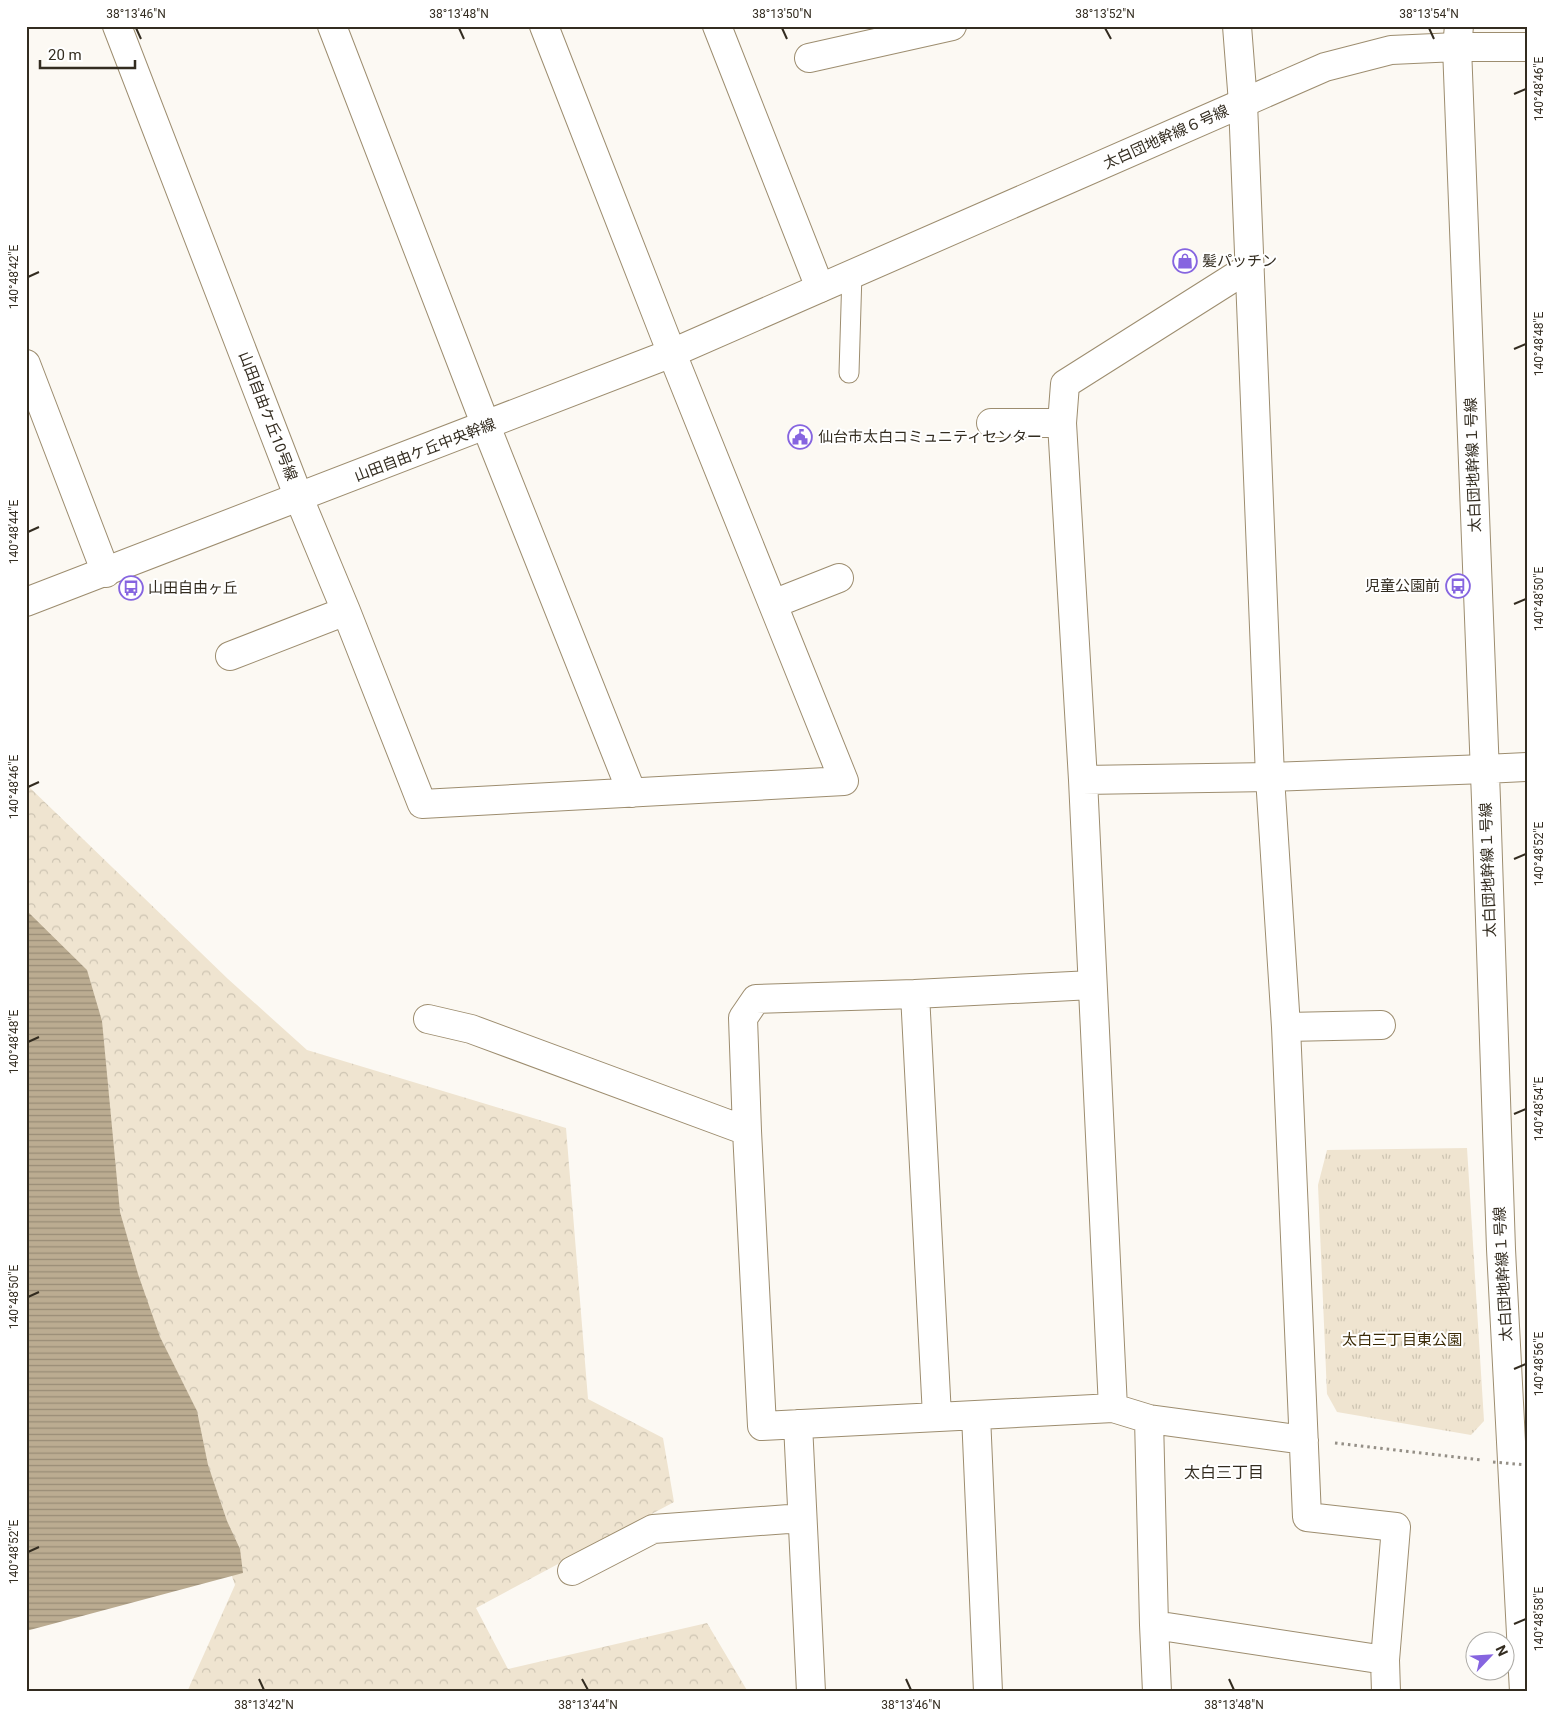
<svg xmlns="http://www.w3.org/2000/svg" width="1553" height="1718" viewBox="0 0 1553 1718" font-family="Roboto,'Noto Sans JP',sans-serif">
	<defs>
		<pattern id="forest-crowns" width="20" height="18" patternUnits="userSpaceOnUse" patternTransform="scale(1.25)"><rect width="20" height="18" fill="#efe4d0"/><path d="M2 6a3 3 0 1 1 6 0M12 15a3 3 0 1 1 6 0" fill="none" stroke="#cdc4b2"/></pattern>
		<pattern id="park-tufts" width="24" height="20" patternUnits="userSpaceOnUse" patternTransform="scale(1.25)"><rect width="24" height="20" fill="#efe4d0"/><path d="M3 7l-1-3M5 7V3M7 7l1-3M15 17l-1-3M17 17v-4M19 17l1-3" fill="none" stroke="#cdc4b2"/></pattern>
		<pattern id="water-rules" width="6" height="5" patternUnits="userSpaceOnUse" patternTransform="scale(1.25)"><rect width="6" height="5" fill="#bbac91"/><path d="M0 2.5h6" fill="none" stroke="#998c76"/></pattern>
	</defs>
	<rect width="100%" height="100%" fill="#fcf9f3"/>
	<!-- forest -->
	<path fill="url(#forest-crowns)" d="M 26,784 L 228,979 L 307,1050 L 566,1128 L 588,1399 L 663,1438 L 674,1502 L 476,1608 L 508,1669 L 707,1623 L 748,1692 L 187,1692 L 235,1585 L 26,977 Z"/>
	<!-- park -->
	<path fill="url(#park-tufts)" d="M 1467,1148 L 1484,1421 L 1471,1435 L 1337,1412 L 1327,1394 L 1318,1185 L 1327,1150 Z"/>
	<!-- water -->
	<path fill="url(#water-rules)" d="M 26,910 L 87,970 L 102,1021 L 120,1212 L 138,1274 L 160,1337 L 197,1411 L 208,1465 L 227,1521 L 240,1549 L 243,1573 L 26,1631 Z"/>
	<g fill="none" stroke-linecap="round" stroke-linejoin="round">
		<!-- lane casing -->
		<g stroke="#9d8d6f" stroke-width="21">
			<path id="lane" d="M 849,373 L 852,273"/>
		</g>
		<!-- street casing -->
		<g stroke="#9d8d6f" stroke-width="30">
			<path id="street" d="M 117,26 L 299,498 L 346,611 L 422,804 L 844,781 L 665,336 L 544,26
				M 332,26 L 486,426 L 632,793
				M 717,26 L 820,288
				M 1237,26 L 1243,103 L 1270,777 L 1286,1027 L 1307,1517 L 1396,1527 L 1385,1660
				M 1457,47 L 1459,26
				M 809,58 L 952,26
				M 26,364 L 106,573
				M 991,423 L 1062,423
				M 773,604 L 839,578
				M 230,656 L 346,611
				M 1083,780 L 1270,777 L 1485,769
				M 1092,985 L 915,994 L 756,999 L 743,1018 L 747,1131 L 762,1426 L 1113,1408 L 1149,1419 L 1304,1440
				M 915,994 L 937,1416
				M 428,1019 L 471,1029 L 747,1131
				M 1286,1027 L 1381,1025
				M 1113,1408 L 1083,780 L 1062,423 L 1065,384 L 1250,267
				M 976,1415 L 988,1692
				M 1149,1419 L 1154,1625 L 1157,1692
				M 798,1424 L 811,1692
				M 572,1571 L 653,1529 L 802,1518
				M 1154,1625 L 1385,1660 L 1386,1692"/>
		</g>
		<!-- secondary casing -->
		<g stroke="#9d8d6f" stroke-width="30">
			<path id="secondary" d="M 1457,47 L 1486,800 L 1501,1249 L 1524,1692
				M 26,602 L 672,353 L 1325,67 L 1391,50 L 1457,47 L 1527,47
				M 1485,769 L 1527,767"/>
		</g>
		<!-- path -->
		<path stroke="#948f86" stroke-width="3" stroke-dasharray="2.5 4" stroke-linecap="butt" d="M 1335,1443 L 1482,1460"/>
		<!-- lane -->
		<use href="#lane" stroke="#fff" stroke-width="19"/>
		<!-- street -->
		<use href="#street" stroke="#fff" stroke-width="28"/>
		<!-- secondary -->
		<use href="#secondary" stroke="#fff" stroke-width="28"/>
		<!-- path-bridge -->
		<path stroke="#948f86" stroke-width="3" stroke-dasharray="2.5 4" stroke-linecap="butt" d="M 1493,1462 L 1527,1465"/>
	</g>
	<!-- ticks -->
	<path fill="none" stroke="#332c20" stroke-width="2" d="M 136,28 L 141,39M 459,28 L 464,39M 782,28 L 787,39M 1105,28 L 1111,39M 1429,28 L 1434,39M 1514,94 L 1526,89M 28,277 L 39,272M 1514,349 L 1526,344M 28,532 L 39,527M 1514,604 L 1526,599M 28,787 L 39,782M 1514,859 L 1526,854M 28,1042 L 39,1037M 1514,1114 L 1526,1109M 28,1297 L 39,1292M 1514,1369 L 1526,1364M 28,1552 L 39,1547M 1514,1624 L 1526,1619M 259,1679 L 264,1690M 582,1679 L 588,1690M 906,1679 L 911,1690M 1229,1679 L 1234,1690"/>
	<!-- icons -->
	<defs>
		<g id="shop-ring" transform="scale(1.25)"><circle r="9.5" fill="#fff" stroke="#8665e0" stroke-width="1.5"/><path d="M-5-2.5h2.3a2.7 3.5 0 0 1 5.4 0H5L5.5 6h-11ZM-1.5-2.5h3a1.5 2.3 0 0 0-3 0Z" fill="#8665e0"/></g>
		<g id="civic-ring" transform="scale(1.25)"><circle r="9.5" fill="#fff" stroke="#8665e0" stroke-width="1.5"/><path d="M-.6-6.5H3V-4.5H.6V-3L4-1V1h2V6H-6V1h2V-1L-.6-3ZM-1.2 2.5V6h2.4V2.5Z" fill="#8665e0"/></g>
		<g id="bus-ring" transform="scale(1.25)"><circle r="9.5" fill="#fff" stroke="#8665e0" stroke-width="1.5"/><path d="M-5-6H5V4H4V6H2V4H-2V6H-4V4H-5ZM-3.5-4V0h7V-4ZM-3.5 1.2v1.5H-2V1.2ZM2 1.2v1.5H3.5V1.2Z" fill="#8665e0"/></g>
	</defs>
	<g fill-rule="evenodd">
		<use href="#shop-ring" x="1185" y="261"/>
		<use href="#civic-ring" x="800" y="437"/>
		<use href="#bus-ring" x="1458" y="586"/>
		<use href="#bus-ring" x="131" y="588"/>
	</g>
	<g text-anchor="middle" stroke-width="4" stroke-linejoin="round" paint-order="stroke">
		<!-- street labels -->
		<g font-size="15" fill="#332c20" stroke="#fff">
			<text transform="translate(1166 137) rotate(-24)" y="5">太白団地幹線６号線</text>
			<text transform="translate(268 416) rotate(69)" y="5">山田自由ケ丘10号線</text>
			<text transform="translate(425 450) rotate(-21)" y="5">山田自由ケ丘中央幹線</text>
			<text transform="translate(1473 465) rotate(-92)" y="5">太白団地幹線１号線</text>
			<text transform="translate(1488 870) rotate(-92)" y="5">太白団地幹線１号線</text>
			<text transform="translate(1503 1274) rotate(-93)" y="5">太白団地幹線１号線</text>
		</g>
		<!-- poi labels -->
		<g font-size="15" fill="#332c20" stroke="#fff" text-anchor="start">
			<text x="1202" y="266">髪パッチン</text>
			<text x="818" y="442">仙台市太白コミュニティセンター</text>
			<text x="1440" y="591" text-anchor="end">児童公園前</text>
			<text x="148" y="593">山田自由ヶ丘</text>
		</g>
		<!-- park labels -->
		<g font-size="15" fill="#3a2904" stroke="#fff">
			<text x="1402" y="1345">太白三丁目東公園</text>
		</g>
		<!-- neighbourhood labels -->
		<g font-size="16" fill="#332c20" stroke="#fff">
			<text x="1224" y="1478">太白三丁目</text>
		</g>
	</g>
	<!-- border -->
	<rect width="1553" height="1718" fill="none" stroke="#ffffff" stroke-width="55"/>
	<!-- north arrow -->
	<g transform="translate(1490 1656) rotate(65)"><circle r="24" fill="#ffffff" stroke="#adaba6"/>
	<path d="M0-4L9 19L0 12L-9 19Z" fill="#8665e0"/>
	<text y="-8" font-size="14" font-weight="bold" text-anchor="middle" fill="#332c20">N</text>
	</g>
	<!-- scale -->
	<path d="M40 60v8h95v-8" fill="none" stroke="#332c20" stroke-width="2.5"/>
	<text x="48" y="60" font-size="15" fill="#332c20" stroke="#ffffff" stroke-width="4" paint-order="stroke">20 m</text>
	<rect x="28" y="28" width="1498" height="1662" fill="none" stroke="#332c20" stroke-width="2"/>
	<g font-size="12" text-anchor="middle" fill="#332c20">
		<text x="136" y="18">38°13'46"N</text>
		<text x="459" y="18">38°13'48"N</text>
		<text x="782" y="18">38°13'50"N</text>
		<text x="1105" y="18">38°13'52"N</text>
		<text x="1429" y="18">38°13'54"N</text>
		<text transform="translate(1539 89) rotate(-90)" y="4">140°48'46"E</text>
		<text transform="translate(14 277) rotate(-90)" y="4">140°48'42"E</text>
		<text transform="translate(1539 344) rotate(-90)" y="4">140°48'48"E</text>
		<text transform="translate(14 532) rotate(-90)" y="4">140°48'44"E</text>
		<text transform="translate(1539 599) rotate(-90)" y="4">140°48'50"E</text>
		<text transform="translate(14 787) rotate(-90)" y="4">140°48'46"E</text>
		<text transform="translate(1539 854) rotate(-90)" y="4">140°48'52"E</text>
		<text transform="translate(14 1042) rotate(-90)" y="4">140°48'48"E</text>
		<text transform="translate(1539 1109) rotate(-90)" y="4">140°48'54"E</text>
		<text transform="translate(14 1297) rotate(-90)" y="4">140°48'50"E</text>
		<text transform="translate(1539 1364) rotate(-90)" y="4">140°48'56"E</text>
		<text transform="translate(14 1552) rotate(-90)" y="4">140°48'52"E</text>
		<text transform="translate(1539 1619) rotate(-90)" y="4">140°48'58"E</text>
		<text x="264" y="1709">38°13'42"N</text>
		<text x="588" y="1709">38°13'44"N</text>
		<text x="911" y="1709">38°13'46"N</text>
		<text x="1234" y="1709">38°13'48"N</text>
	</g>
</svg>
